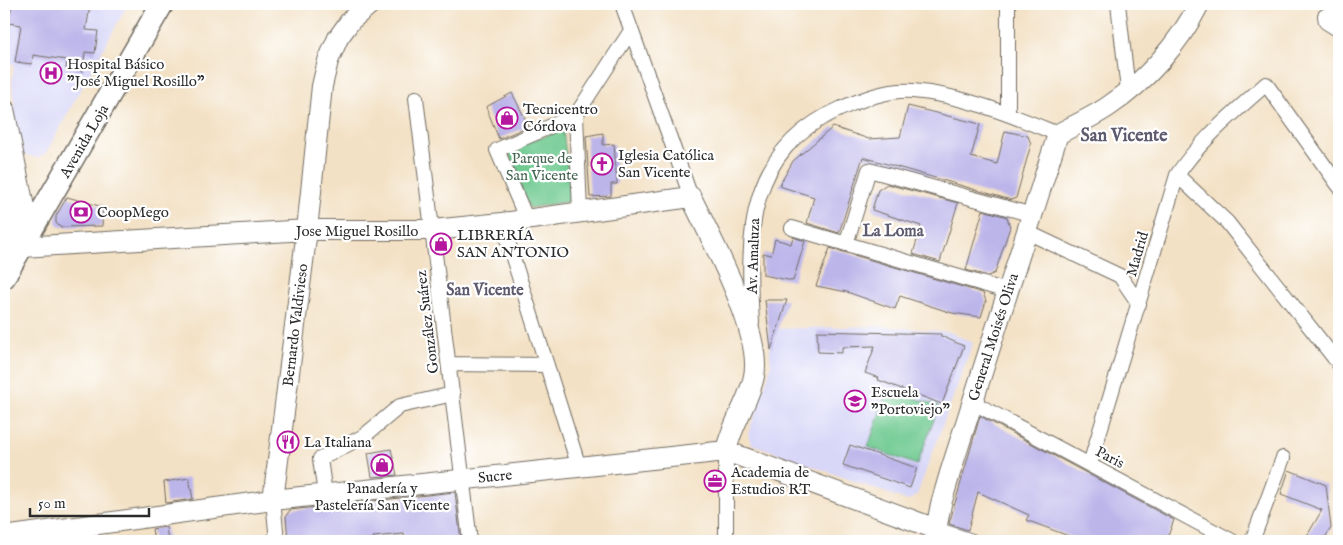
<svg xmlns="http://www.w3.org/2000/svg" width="1343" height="545" viewBox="0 0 1343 545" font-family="'IM FELL English',serif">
	<rect width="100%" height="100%" fill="#fff"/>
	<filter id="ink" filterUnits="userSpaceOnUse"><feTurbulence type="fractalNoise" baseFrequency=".02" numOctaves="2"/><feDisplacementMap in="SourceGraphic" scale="10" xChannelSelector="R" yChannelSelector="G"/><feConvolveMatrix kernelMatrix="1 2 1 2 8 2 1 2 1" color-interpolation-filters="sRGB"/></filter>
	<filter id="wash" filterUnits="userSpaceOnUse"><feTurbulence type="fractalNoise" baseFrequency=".0096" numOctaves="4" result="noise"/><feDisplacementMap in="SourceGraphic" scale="20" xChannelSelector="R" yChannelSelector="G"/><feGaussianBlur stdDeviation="1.12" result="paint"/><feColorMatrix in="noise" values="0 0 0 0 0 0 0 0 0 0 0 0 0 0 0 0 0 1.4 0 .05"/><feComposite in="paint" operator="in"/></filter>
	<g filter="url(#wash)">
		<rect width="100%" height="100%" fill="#f3e1c5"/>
		<!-- built -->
		<path fill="#d8d7f8" d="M 4,4 L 128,4 L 46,153 L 38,158 L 23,154 L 12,110 L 15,106 L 12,82 L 14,64 L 4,64 Z
			M 879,326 L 950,332 L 973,343 L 917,495 L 908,501 L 752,444 L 748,434 L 771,367 L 768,329 Z"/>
		<!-- green -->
		<path fill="#6fca91" stroke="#4d7a5e" d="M 563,130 L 572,201 L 529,208 L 507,149 Z
			M 888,389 L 939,406 L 917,465 L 868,447 Z"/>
		<g id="blocks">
			<!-- building -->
			<path fill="#bcb5ea" d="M 12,4 L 90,6 L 86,30 L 98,31 L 95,53 L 85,52 L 83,71 L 66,69 L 67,60 L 33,55 L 32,64 L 15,62 L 21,25 L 8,23 Z
				M 512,93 L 529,126 L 499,139 L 486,107 Z
				M 908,106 L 980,124 L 971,157 L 997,164 L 1005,131 L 1028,136 L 1031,144 L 1016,198 L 1011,200 L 863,157 L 839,233 L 807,223 L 814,197 L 779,186 L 793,161 L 833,127 L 869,139 L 900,137 Z
				M 603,133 L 603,145 L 614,144 L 617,184 L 611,184 L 611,196 L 590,197 L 586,136 Z
				M 887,184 L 958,203 L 940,262 L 913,254 L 921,226 L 872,210 L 878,190 Z
				M 67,197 L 103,207 L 102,226 L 60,227 L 56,223 L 56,216 Z
				M 983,210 L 1007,217 L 1010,227 L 995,273 L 988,276 L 966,270 Z
				M 793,237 L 805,241 L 793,281 L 763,275 L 763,253 L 771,255 L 775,239 L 791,244 Z
				M 830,248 L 983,293 L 986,301 L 981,317 L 952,313 L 900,296 L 895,309 L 847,292 L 816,286 Z
				M 765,300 L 787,300 L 771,350 Z
				M 817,331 L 941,334 L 941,336 L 964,346 L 942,404 L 878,380 L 879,378 L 865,373 L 875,346 L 842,347 L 842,353 L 818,352 Z
				M 980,416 L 1174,520 L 1166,541 L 1082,541 L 1026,520 L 1029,515 L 978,492 L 968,530 L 949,524 Z
				M 850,445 L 917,468 L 910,488 L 843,465 Z
				M 391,449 L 397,475 L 372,477 L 368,453 Z
				M 1289,470 L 1326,485 L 1331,528 L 1323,541 L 1304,541 L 1322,510 L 1281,494 Z
				M 189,478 L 193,499 L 166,503 L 164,482 Z
				M 455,492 L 461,541 L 405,541 L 404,534 L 373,537 L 374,541 L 288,541 L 286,516 L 290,510 Z
				M 166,527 L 168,541 L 154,541 L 152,529 Z"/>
		</g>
	</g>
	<g filter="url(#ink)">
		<use href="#blocks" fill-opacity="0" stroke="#716b61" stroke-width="1"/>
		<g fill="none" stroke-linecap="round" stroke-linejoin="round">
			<!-- street casing -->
			<g stroke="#716b61" stroke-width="16">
				<path id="street" d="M 622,4 L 691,197
					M 1118,4 L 1128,90
					M 1339,8 L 1325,16 L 1326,22 L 1339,30
					M 416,98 L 470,541
					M 1008,114 L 1008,4
					M 576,115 L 630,32
					M 1177,175 L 1227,222 L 1339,364
					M 527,220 L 497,150 L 576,115 L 580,212
					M 502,223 L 579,467
					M 792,228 L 1007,291
					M 1027,232 L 1120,276 L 1139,304
					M 846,244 L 869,170 L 1033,215
					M 752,323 C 747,234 746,150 840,109 C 862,99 888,89 913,91 C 963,95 1013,116 1058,134
					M 449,364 L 547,365
					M 972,402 L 1232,541
					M 726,451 L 726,541
					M 1090,464 L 1177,175 C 1201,139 1234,113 1266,84 L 1339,186
					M 325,494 L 320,459 L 364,436 L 400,406 L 453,394
					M 273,500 L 277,541
					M 936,529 L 972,541
					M 1252,541 L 1283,458"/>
			</g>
			<!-- secondary casing -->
			<g stroke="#716b61" stroke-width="22">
				<path id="secondary" d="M 4,109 L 24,207 L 33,228
					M 4,176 L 14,239 L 15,258
					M 22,247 L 307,230 L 433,230 L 502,223 L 691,197 C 711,239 763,333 754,376 C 749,402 731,425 726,451
					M 273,500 L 307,230 L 322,86 L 328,61 L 338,38 L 351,20 L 370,4
					M 4,537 L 273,500 L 726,451 L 936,529
					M 934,540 L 941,504 L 950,473 L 1058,134 C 1075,125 1093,117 1109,106 C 1146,81 1179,44 1199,4"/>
			</g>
			<!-- primary casing -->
			<g stroke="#716b61" stroke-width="25">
				<path id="primary" d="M 4,277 L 162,4"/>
			</g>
			<!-- street -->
			<use href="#street" stroke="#fff" stroke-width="14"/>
			<!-- secondary -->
			<use href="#secondary" stroke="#fff" stroke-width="20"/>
			<!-- primary -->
			<use href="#primary" stroke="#fff" stroke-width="22"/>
		</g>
	</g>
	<!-- icons -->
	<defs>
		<g id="hospital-ring" transform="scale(1.125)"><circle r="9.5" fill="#fff" stroke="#b5179e" stroke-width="1.5"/><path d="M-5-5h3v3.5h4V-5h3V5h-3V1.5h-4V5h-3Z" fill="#b5179e"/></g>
		<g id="shop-ring" transform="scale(1.125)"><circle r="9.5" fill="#fff" stroke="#b5179e" stroke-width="1.5"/><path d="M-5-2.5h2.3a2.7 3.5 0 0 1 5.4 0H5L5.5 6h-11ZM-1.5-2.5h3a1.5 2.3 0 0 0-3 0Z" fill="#b5179e"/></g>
		<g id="church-ring" transform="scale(1.125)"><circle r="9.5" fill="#fff" stroke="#b5179e" stroke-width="1.5"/><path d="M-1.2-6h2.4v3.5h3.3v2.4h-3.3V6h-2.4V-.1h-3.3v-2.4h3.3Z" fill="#b5179e"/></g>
		<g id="bank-ring" transform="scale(1.125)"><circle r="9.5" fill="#fff" stroke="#b5179e" stroke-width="1.5"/><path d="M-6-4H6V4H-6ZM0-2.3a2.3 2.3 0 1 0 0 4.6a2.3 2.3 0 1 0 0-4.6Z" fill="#b5179e"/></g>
		<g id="school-ring" transform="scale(1.125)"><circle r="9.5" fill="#fff" stroke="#b5179e" stroke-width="1.5"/><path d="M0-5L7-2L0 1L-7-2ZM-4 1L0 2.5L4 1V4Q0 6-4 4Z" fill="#b5179e"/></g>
		<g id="restaurant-ring" transform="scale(1.125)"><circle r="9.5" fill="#fff" stroke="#b5179e" stroke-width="1.5"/><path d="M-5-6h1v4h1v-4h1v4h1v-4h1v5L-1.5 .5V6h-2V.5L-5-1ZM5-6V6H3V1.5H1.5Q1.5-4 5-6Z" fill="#b5179e"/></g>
		<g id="office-ring" transform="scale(1.125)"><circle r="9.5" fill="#fff" stroke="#b5179e" stroke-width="1.5"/><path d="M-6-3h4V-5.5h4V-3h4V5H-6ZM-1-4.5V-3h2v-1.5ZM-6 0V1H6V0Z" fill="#b5179e"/></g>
	</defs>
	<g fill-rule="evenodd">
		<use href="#hospital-ring" x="51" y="73"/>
		<use href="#shop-ring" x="507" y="118"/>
		<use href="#church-ring" x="602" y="164"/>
		<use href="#bank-ring" x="81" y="212"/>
		<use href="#shop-ring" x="441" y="244"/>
		<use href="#school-ring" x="855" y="401"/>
		<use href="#restaurant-ring" x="288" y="442"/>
		<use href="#shop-ring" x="382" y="465"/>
		<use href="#office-ring" x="715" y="481"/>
	</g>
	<g text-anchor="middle" stroke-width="4.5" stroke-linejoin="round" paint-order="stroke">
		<!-- poi labels -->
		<g font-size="15" fill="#2b2b2b" stroke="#fff" text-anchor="start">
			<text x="67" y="69">Hospital Básico<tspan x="67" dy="17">"José Miguel Rosillo"</tspan></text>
			<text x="523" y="114">Tecnicentro<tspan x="523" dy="17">Córdova</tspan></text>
			<text x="618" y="160">Iglesia Católica<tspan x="618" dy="17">San Vicente</tspan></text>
			<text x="97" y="217">CoopMego</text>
			<text x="457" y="240">LIBRERÍA<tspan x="457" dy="17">SAN ANTONIO</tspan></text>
			<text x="871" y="397">Escuela<tspan x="871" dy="17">"Portoviejo"</tspan></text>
			<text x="304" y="447">La Italiana</text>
			<text x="731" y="477">Academia de<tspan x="731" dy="17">Estudios RT</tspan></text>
			<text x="382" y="493" text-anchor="middle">Panadería y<tspan x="382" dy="17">Pastelería San Vicente</tspan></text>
		</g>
		<!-- street labels -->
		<g font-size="15" fill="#2b2b2b" stroke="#fff">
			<text transform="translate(84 141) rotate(-60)" y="5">Avenida Loja</text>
			<text x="357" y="236">Jose Miguel Rosillo</text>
			<text transform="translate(1137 254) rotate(-74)" y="5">Madrid</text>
			<text transform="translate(753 256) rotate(-88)" y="5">Av. Amaluza</text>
			<text transform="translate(427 322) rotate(-97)" y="5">González Suárez</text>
			<text transform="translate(295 325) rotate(-83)" y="5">Bernardo Valdivieso</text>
			<text transform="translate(993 337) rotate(-72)" y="5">General Moisés Oliva</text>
			<text transform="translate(1110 457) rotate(28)" y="5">Paris</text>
			<text transform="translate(495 476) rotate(-6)" y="5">Sucre</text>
		</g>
		<!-- park labels -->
		<g font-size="15" fill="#43634f" stroke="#fff">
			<text x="542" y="163">Parque de<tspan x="542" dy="17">San Vicente</tspan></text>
		</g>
		<!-- neighbourhood labels -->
		<g font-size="16" font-weight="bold" fill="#5e5b6e" stroke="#fff">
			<text x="893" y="236">La Loma</text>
			<text x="485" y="295">San Vicente</text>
		</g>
		<!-- quarter labels -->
		<g font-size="18" font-weight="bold" fill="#5e5b6e" stroke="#fff">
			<text x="1124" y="141">San Vicente</text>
		</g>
	</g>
	<!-- margin -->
	<rect width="1343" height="545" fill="none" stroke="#fff" stroke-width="20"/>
	<!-- scale -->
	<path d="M30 508v8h119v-8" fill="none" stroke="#2b2b2b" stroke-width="2.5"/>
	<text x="38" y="508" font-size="15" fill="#2b2b2b" stroke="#ffffff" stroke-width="4" paint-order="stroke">50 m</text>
</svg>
